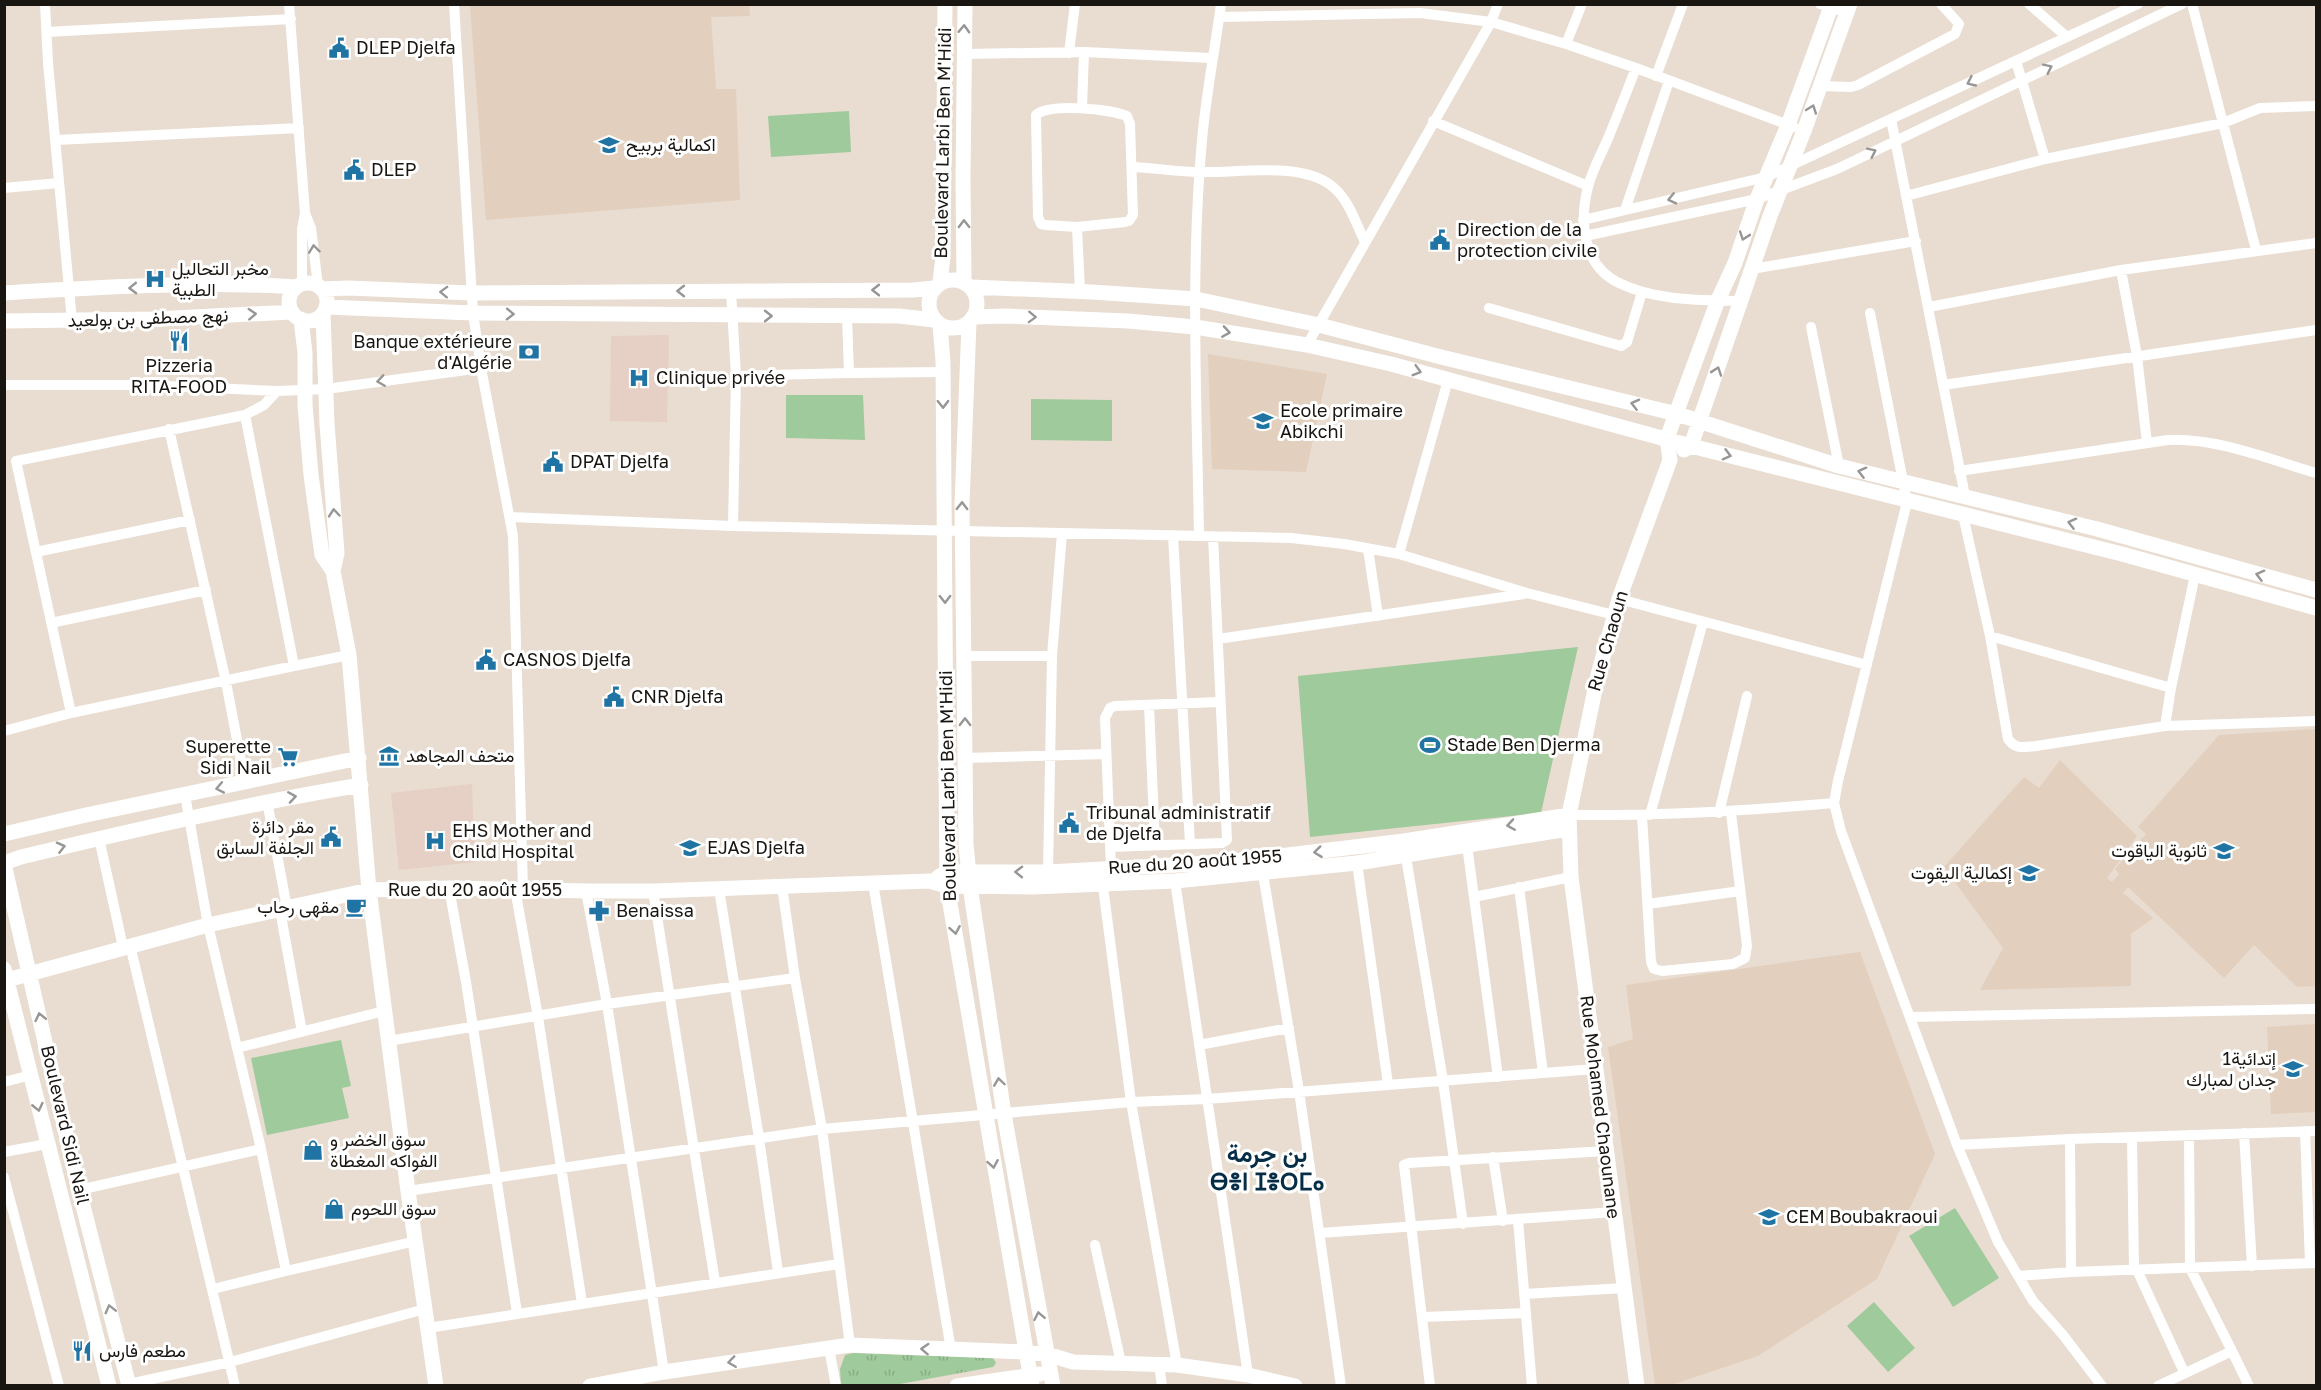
<svg xmlns="http://www.w3.org/2000/svg" width="2321" height="1390" viewBox="0 0 2321 1390" font-family="'Golos Text',Vazirmatn,'Noto Sans Tifinagh',sans-serif">
	<defs>
		<pattern id="park-tufts" width="24" height="20" patternUnits="userSpaceOnUse" patternTransform="scale(1.5)"><rect width="24" height="20" fill="#9fca9c"/><path d="M3 7l-1-3M5 7V3M7 7l1-3M15 17l-1-3M17 17v-4M19 17l1-3" fill="none" stroke="#88ad85"/></pattern>
	</defs>
	<rect width="100%" height="100%" fill="#e9dcd0"/>
	<!-- built -->
	<path fill="#e2cfbe" d="M 470,5 L 749,5 L 750,16 L 711,17 L 716,89 L 736,89 L 740,200 L 486,220 Z
		M 1208,354 L 1327,374 L 1306,472 L 1212,469 Z
		M 2316,729 L 2316,986 L 2297,987 L 2254,945 L 2224,978 L 2128,887 L 2123,893 L 2153,918 L 2131,934 L 2131,986 L 1980,990 L 2003,948 L 1944,867 L 2024,777 L 2039,788 L 2060,760 L 2137,836 L 2107,878 L 2112,882 L 2119,874 L 2115,869 L 2146,834 L 2138,827 L 2219,735 Z
		M 1860,952 L 1935,1154 L 1877,1279 L 1758,1356 L 1671,1385 L 1655,1385 L 1608,1047 L 1633,1039 L 1626,985 Z
		M 2316,1024 L 2316,1112 L 2271,1114 L 2267,1027 Z"/>
	<!-- medical -->
	<path fill="#e6cfc4" d="M 669,335 L 667,422 L 610,421 L 611,336 Z
		M 472,784 L 475,862 L 399,870 L 391,793 Z"/>
	<!-- park -->
	<path fill="url(#park-tufts)" d="M 853,1353 L 993,1358 L 996,1363 L 993,1367 L 889,1386 L 841,1385 L 840,1369 L 845,1355 Z"/>
	<!-- garden -->
	<path fill="#9fca9c" d="M 849,111 L 851,152 L 771,157 L 768,116 Z
		M 786,395 L 863,395 L 865,440 L 786,438 Z
		M 1031,399 L 1112,400 L 1112,441 L 1031,440 Z
		M 1578,647 L 1541,813 L 1310,837 L 1298,676 Z
		M 341,1040 L 351,1086 L 342,1088 L 349,1118 L 267,1135 L 251,1058 Z
		M 1955,1208 L 1999,1278 L 1953,1307 L 1909,1236 Z
		M 1874,1302 L 1915,1348 L 1888,1372 L 1847,1326 Z"/>
	<g fill="none" stroke-linecap="round" stroke-linejoin="round">
		<!-- street -->
		<path stroke="#fff" stroke-width="10" d="M 45,4 L 48,63 L 72,321
			M 289,4 L 305,213 L 302,229 L 302,284
			M 454,4 L 473,313 L 481,368 L 513,536 L 523,889
			M 1820,4 L 1848,13
			M 2029,4 L 2067,37
			M 2192,4 L 2256,250
			M 1219,17 L 1420,13 L 1491,22 L 1566,44 L 1636,68 L 1794,127
			M 47,32 L 291,19
			M 1566,44 L 1582,4
			M 1069,53 L 1075,4
			M 964,54 L 1084,52 L 1211,58
			M 2016,61 L 2045,159
			M 1636,68 C 1627,91 1618,114 1609,136 C 1602,153 1592,170 1588,187 C 1579,222 1583,266 1619,283 C 1656,301 1700,300 1741,301
			M 1656,76 L 1683,4
			M 1821,86 L 1851,87 L 1858,85 L 1955,34 L 1959,24 L 1941,4
			M 1082,108 L 1084,52
			M 1891,119 L 1965,496
			M 1433,121 L 1588,186
			M 56,140 L 299,128
			M 1132,167 C 1155,168 1178,172 1201,172 C 1240,173 1302,161 1333,187 C 1349,200 1356,224 1365,242
			M 4,188 L 59,183
			M 1906,196 L 2045,159 L 2223,123 L 2260,108 L 2316,106
			M 1625,210 L 1669,81
			M 305,213 L 311,228 L 318,286
			M 1583,220 L 1766,177 L 2138,4
			M 1077,227 L 1046,225 L 1041,224 L 1038,217 L 1036,115 C 1049,103 1111,109 1127,116 L 1130,124 L 1133,215 L 1129,221 L 1125,222 L 1077,227 L 1080,292
			M 1585,236 L 1757,199 L 1837,169 L 2182,4
			M 1752,269 L 1916,241
			M 2121,270 L 2137,356 L 2147,443
			M 731,291 L 736,376 L 733,526
			M 1929,307 L 2121,270 L 2316,243
			M 1489,308 L 1621,346 L 1627,342 L 1642,292
			M 1870,313 L 1907,502 L 1838,781 L 1834,803 L 1841,831 L 1957,1145 L 1998,1242 L 2033,1301 L 2063,1335 L 2102,1386
			M 1811,327 L 1839,466
			M 1307,345 L 1491,22 L 1498,4
			M 849,373 L 943,372
			M 736,376 L 849,373 L 847,316
			M 4,385 L 144,385 L 277,391 L 326,389 L 481,368
			M 1943,385 L 2316,330
			M 245,415 L 294,666 L 349,655
			M 169,429 L 226,682 L 245,782
			M 1959,471 L 2168,440 C 2218,438 2268,459 2316,473
			M 1963,515 L 1990,636 L 2008,739 C 2016,750 2023,747 2036,746 L 2165,726 L 2316,721
			M 510,517 L 733,526 L 1291,538 L 1344,544 L 1399,554 L 1527,593 L 1614,615
			M 1173,535 L 1190,844
			M 1199,536 C 1197,404 1190,271 1202,140 C 1206,94 1215,50 1221,4
			M 1368,549 L 1378,616
			M 36,552 L 190,520
			M 1399,554 L 1448,380
			M 1619,599 L 1867,665
			M 51,623 L 206,590
			M 1990,636 L 2171,688 L 2165,726
			M 1218,639 L 1524,594
			M 965,656 L 1052,656
			M 2171,688 L 2195,575
			M 1149,705 L 1155,845
			M 71,713 L 16,461 L 245,415 L 264,405 L 277,391
			M 4,731 L 71,713 L 294,666
			M 965,758 L 1106,754
			M 185,795 L 208,925 L 261,1149 L 286,1271 L 416,1241
			M 267,801 L 287,908
			M 1719,813 L 1747,696
			M 1569,815 C 1658,816 1745,811 1834,803
			M 1650,815 L 1703,622
			M 1642,816 L 1651,962 L 1654,969 L 1662,971 L 1733,964 L 1745,958 L 1747,946 L 1731,813
			M 99,838 L 123,947
			M 1467,845 L 1498,1077
			M 1110,847 L 1222,843 L 1227,840 L 1213,536
			M 1405,851 L 1443,1081 L 1463,1224
			M 1357,863 L 1388,1084
			M 1111,868 L 1105,718 L 1110,708 L 1115,706 L 1220,702
			M 1262,868 L 1299,1091 L 1341,1386
			M 1048,872 L 1052,656 L 1062,533
			M 1102,879 L 1131,1102 L 1177,1365
			M 1175,881 L 1248,1375
			M 873,883 L 951,1350
			M 782,886 L 795,978 L 822,1129 L 850,1345
			M 1519,887 L 1543,1073
			M 449,888 L 466,982 L 517,1313
			M 515,889 L 538,1017 L 582,1303
			M 719,889 L 759,1138 L 778,1272
			M 586,891 L 607,1004 L 664,1372
			M 653,891 L 715,1282
			M 1474,897 L 1571,877
			M 1648,904 L 1740,891
			M 280,910 L 302,1032
			M 130,945 L 235,1386
			M 1910,1017 L 2316,1009
			M 388,1041 L 607,1004 L 795,978
			M 1199,1045 L 1289,1028
			M 237,1048 L 384,1011
			M 4,1082 L 31,1075
			M 2305,1131 L 2310,1263
			M 2244,1133 L 2252,1266
			M 2189,1135 L 2190,1268 L 2232,1351
			M 2132,1138 L 2134,1270
			M 2070,1139 L 2071,1272
			M 1957,1145 L 2070,1139 L 2316,1131
			M 4,1152 L 47,1144
			M 1493,1157 L 1503,1221
			M 4,1177 L 59,1386
			M 79,1190 L 261,1149
			M 408,1191 L 822,1129 L 1131,1102 L 1207,1099 L 1595,1069
			M 1518,1220 L 1532,1386
			M 1320,1233 L 1614,1212
			M 1095,1245 L 1121,1363
			M 2137,1270 L 2184,1372
			M 2019,1276 L 2071,1272 L 2316,1263
			M 213,1289 L 286,1271
			M 1524,1294 L 1624,1288
			M 1423,1317 L 1526,1313
			M 428,1328 L 839,1264
			M 829,1348 L 836,1386
			M 1159,1364 L 1162,1386
			M 129,1384 L 230,1362 L 425,1309
			M 1430,1386 L 1404,1165 L 1409,1163 L 1606,1151
			M 2158,1386 L 2232,1351 L 2249,1386"/>
		<!-- secondary -->
		<path stroke="#fff" stroke-width="15" d="M929 304a24 24 0 1 1 48 0a24 24 0 1 1-48 0Z
			M 940,282 L 943,257 L 945,4
			M 964,282 L 963,178 L 965,4
			M289 302a19 19 0 1 1 38 0a19 19 0 1 1-38 0Z
			M 971,287 L 1092,292 L 1196,299 L 1319,325 L 1441,357 L 1677,414 L 1839,466 L 2097,529 L 2316,590
			M 322,289 L 348,288 L 471,293 L 913,290 L 934,288
			M 4,293 C 100,287 201,281 296,287
			M 326,307 L 473,313 L 899,316 L 934,320
			M 323,313 L 327,424 L 337,553 L 333,571
			M 974,317 L 1005,316 L 1128,321 L 1195,327 L 1307,345 L 1391,364 L 1691,446 L 2122,554 L 2316,608
			M 301,319 L 305,353 L 305,405 L 311,475 L 322,555 L 333,571 L 349,655 L 369,890 L 408,1191 L 436,1386
			M 4,321 L 155,319 L 292,312
			M 969,323 L 962,504 L 966,844 L 970,886 L 1004,1114 L 1053,1386
			M 940,325 L 943,361 L 947,886 L 1032,1386
			M 1684,450 L 1691,446 L 1699,422 L 1770,216 L 1804,131 L 1850,4
			M 4,834 L 86,815 L 359,758
			M 4,863 L 21,857 C 134,830 247,804 361,785
			M 4,864 L 79,1190 L 129,1386
			M 938,877 L 946,872 L 1048,872 L 1229,862 L 1404,841 L 1569,815
			M 4,969 L 109,1386
			M 7,980 L 208,925 L 369,890 L 449,888 L 586,891 L 653,891 L 929,881 L 947,886 L 1033,887 L 1175,881 L 1357,863 L 1568,829
			M 590,1386 L 664,1372 L 850,1345 L 1025,1352 L 1047,1354 L 1073,1362 L 1177,1365 L 1248,1375 L 1295,1386
			M 957,1386 L 1040,1374
			M 1637,1386 L 1571,877 L 1569,815 L 1598,675 L 1619,599 L 1670,460 L 1667,438 L 1718,300 L 1735,263 L 1757,199 L 1788,125 L 1832,4"/>
	</g>
	<!-- one-way arrows -->
	<defs><path id="oneway-chevron" d="M-2-3.5L2.5 0L-2 3.5" fill="none" stroke-width="1.6" stroke-linecap="round" stroke-linejoin="round" transform="scale(1.5)"/></defs>
	<g stroke="#989694">
		<use href="#oneway-chevron" transform="translate(964 29) rotate(-88)"/>
		<use href="#oneway-chevron" transform="translate(2048 68) rotate(-26)"/>
		<use href="#oneway-chevron" transform="translate(1971 82) rotate(155)"/>
		<use href="#oneway-chevron" transform="translate(1812 109) rotate(-70)"/>
		<use href="#oneway-chevron" transform="translate(1872 152) rotate(-26)"/>
		<use href="#oneway-chevron" transform="translate(1672 199) rotate(167)"/>
		<use href="#oneway-chevron" transform="translate(964 224) rotate(-91)"/>
		<use href="#oneway-chevron" transform="translate(1744 236) rotate(109)"/>
		<use href="#oneway-chevron" transform="translate(314 249) rotate(-97)"/>
		<use href="#oneway-chevron" transform="translate(133 288) rotate(179)"/>
		<use href="#oneway-chevron" transform="translate(876 290) rotate(180)"/>
		<use href="#oneway-chevron" transform="translate(681 291) rotate(180)"/>
		<use href="#oneway-chevron" transform="translate(444 292) rotate(-178)"/>
		<use href="#oneway-chevron" transform="translate(252 314) rotate(-3)"/>
		<use href="#oneway-chevron" transform="translate(510 314) rotate(1)"/>
		<use href="#oneway-chevron" transform="translate(768 316)"/>
		<use href="#oneway-chevron" transform="translate(1032 317) rotate(2)"/>
		<use href="#oneway-chevron" transform="translate(1226 332) rotate(9)"/>
		<use href="#oneway-chevron" transform="translate(1417 371) rotate(16)"/>
		<use href="#oneway-chevron" transform="translate(1717 371) rotate(-71)"/>
		<use href="#oneway-chevron" transform="translate(381 381) rotate(172)"/>
		<use href="#oneway-chevron" transform="translate(943 404) rotate(89)"/>
		<use href="#oneway-chevron" transform="translate(1635 404) rotate(-166)"/>
		<use href="#oneway-chevron" transform="translate(1727 455) rotate(15)"/>
		<use href="#oneway-chevron" transform="translate(1862 472) rotate(-166)"/>
		<use href="#oneway-chevron" transform="translate(962 506) rotate(-89)"/>
		<use href="#oneway-chevron" transform="translate(334 513) rotate(-95)"/>
		<use href="#oneway-chevron" transform="translate(2072 523) rotate(-166)"/>
		<use href="#oneway-chevron" transform="translate(2260 575) rotate(-165)"/>
		<use href="#oneway-chevron" transform="translate(945 599) rotate(89)"/>
		<use href="#oneway-chevron" transform="translate(965 722) rotate(-90)"/>
		<use href="#oneway-chevron" transform="translate(220 788) rotate(169)"/>
		<use href="#oneway-chevron" transform="translate(292 797) rotate(-9)"/>
		<use href="#oneway-chevron" transform="translate(1511 825) rotate(171)"/>
		<use href="#oneway-chevron" transform="translate(61 847) rotate(-14)"/>
		<use href="#oneway-chevron" transform="translate(1318 852) rotate(173)"/>
		<use href="#oneway-chevron" transform="translate(1019 872) rotate(-179)"/>
		<use href="#oneway-chevron" transform="translate(955 930) rotate(80)"/>
		<use href="#oneway-chevron" transform="translate(40 1017) rotate(-103)"/>
		<use href="#oneway-chevron" transform="translate(999 1082) rotate(-98)"/>
		<use href="#oneway-chevron" transform="translate(38 1107) rotate(77)"/>
		<use href="#oneway-chevron" transform="translate(993 1164) rotate(80)"/>
		<use href="#oneway-chevron" transform="translate(110 1309) rotate(-104)"/>
		<use href="#oneway-chevron" transform="translate(1039 1316) rotate(-101)"/>
		<use href="#oneway-chevron" transform="translate(925 1349) rotate(-177)"/>
		<use href="#oneway-chevron" transform="translate(732 1362) rotate(172)"/>
	</g>
	<!-- icons -->
	<defs>
		<g id="civic-bare" transform="scale(1.62)"><path d="M-.6-6.5H3V-4.5H.6V-3L4-1V1h2V6H-6V1h2V-1L-.6-3ZM-1.2 2.5V6h2.4V2.5Z" fill="#2074a4" stroke="#fff" stroke-width="2.5" paint-order="stroke"/></g>
		<g id="school-bare" transform="scale(1.62)"><path d="M0-5L7-2L0 1L-7-2ZM-4 1L0 2.5L4 1V4Q0 6-4 4Z" fill="#2074a4" stroke="#fff" stroke-width="2.5" paint-order="stroke"/></g>
		<g id="hospital-bare" transform="scale(1.62)"><path d="M-5-5h3v3.5h4V-5h3V5h-3V1.5h-4V5h-3Z" fill="#2074a4" stroke="#fff" stroke-width="2.5" paint-order="stroke"/></g>
		<g id="restaurant-bare" transform="scale(1.62)"><path d="M-5-6h1v4h1v-4h1v4h1v-4h1v5L-1.5 .5V6h-2V.5L-5-1ZM5-6V6H3V1.5H1.5Q1.5-4 5-6Z" fill="#2074a4" stroke="#fff" stroke-width="2.5" paint-order="stroke"/></g>
		<g id="bank-bare" transform="scale(1.62)"><path d="M-6-4H6V4H-6ZM0-2.3a2.3 2.3 0 1 0 0 4.6a2.3 2.3 0 1 0 0-4.6Z" fill="#2074a4" stroke="#fff" stroke-width="2.5" paint-order="stroke"/></g>
		<g id="stadium-bare" transform="scale(1.62)"><path d="M0-5a6.5 5 0 1 0 0 10a6.5 5 0 1 0 0-10ZM-3.5-1.8h7v3.6h-7Z" fill="#2074a4" stroke="#fff" stroke-width="2.5" paint-order="stroke"/></g>
		<g id="museum-bare" transform="scale(1.62)"><path d="M0-6L6-3V-2H-6V-3ZM-5-1h2V3h-2ZM-1-1h2V3h-2ZM3-1h2V3H3ZM-6 4H6V6H-6Z" fill="#2074a4" stroke="#fff" stroke-width="2.5" paint-order="stroke"/></g>
		<g id="supermarket-bare" transform="scale(1.62)"><path d="M-6-5.5h2.5l.6 2H6L4.5 2H-2.5L-4.4-4H-6ZM-1.5 3.2a1.3 1.3 0 1 0 .1 0ZM3 3.2a1.3 1.3 0 1 0 .1 0Z" fill="#2074a4" stroke="#fff" stroke-width="2.5" paint-order="stroke"/></g>
		<g id="cafe-bare" transform="scale(1.62)"><path d="M-5.5-4.5H6V0H3Q3 3.5 0 3.5H-2.5Q-5.5 3.5-5.5 0ZM3-3.2v2h1.7v-2ZM-6 4.5H4V6H-6Z" fill="#2074a4" stroke="#fff" stroke-width="2.5" paint-order="stroke"/></g>
		<g id="pharmacy-bare" transform="scale(1.62)"><path d="M-2-6h4v4h4v4h-4v4h-4v-4h-4v-4h4Z" fill="#2074a4" stroke="#fff" stroke-width="2.5" paint-order="stroke"/></g>
		<g id="shop-bare" transform="scale(1.62)"><path d="M-5-2.5h2.3a2.7 3.5 0 0 1 5.4 0H5L5.5 6h-11ZM-1.5-2.5h3a1.5 2.3 0 0 0-3 0Z" fill="#2074a4" stroke="#fff" stroke-width="2.5" paint-order="stroke"/></g>
	</defs>
	<g fill-rule="evenodd">
		<use href="#civic-bare" x="339" y="48"/>
		<use href="#school-bare" x="609" y="145"/>
		<use href="#civic-bare" x="354" y="170"/>
		<use href="#civic-bare" x="1440" y="240"/>
		<use href="#hospital-bare" x="155" y="279"/>
		<use href="#restaurant-bare" x="179" y="341"/>
		<use href="#bank-bare" x="529" y="352"/>
		<use href="#hospital-bare" x="639" y="378"/>
		<use href="#school-bare" x="1263" y="421"/>
		<use href="#civic-bare" x="553" y="462"/>
		<use href="#civic-bare" x="486" y="660"/>
		<use href="#civic-bare" x="614" y="697"/>
		<use href="#stadium-bare" x="1430" y="745"/>
		<use href="#museum-bare" x="389" y="756"/>
		<use href="#supermarket-bare" x="288" y="757"/>
		<use href="#civic-bare" x="1069" y="823"/>
		<use href="#civic-bare" x="331" y="837"/>
		<use href="#hospital-bare" x="435" y="841"/>
		<use href="#school-bare" x="690" y="848"/>
		<use href="#school-bare" x="2224" y="851"/>
		<use href="#school-bare" x="2029" y="873"/>
		<use href="#cafe-bare" x="356" y="907"/>
		<use href="#pharmacy-bare" x="599" y="911"/>
		<use href="#school-bare" x="2293" y="1069"/>
		<use href="#shop-bare" x="313" y="1150"/>
		<use href="#shop-bare" x="334" y="1209"/>
		<use href="#school-bare" x="1769" y="1217"/>
		<use href="#restaurant-bare" x="82" y="1351"/>
	</g>
	<g text-anchor="middle" stroke-width="6" stroke-linejoin="round" paint-order="stroke">
		<!-- poi labels -->
		<g font-size="18" fill="#191511" stroke="#fff" text-anchor="start">
			<text x="356" y="54">DLEP Djelfa</text>
			<text x="626" y="151">اكمالية بربيح</text>
			<text x="371" y="176">DLEP</text>
			<text x="1457" y="236">Direction de la<tspan x="1457" dy="21">protection civile</tspan></text>
			<text x="172" y="275">مخبر التحاليل<tspan x="172" dy="21">الطبية</tspan></text>
			<text x="512" y="348" text-anchor="end">Banque extérieure<tspan x="512" dy="21">d'Algérie</tspan></text>
			<text x="179" y="372" text-anchor="middle">Pizzeria<tspan x="179" dy="21">RITA-FOOD</tspan></text>
			<text x="656" y="384">Clinique privée</text>
			<text x="1280" y="417">Ecole primaire<tspan x="1280" dy="21">Abikchi</tspan></text>
			<text x="570" y="468">DPAT Djelfa</text>
			<text x="503" y="666">CASNOS Djelfa</text>
			<text x="631" y="703">CNR Djelfa</text>
			<text x="1447" y="751">Stade Ben Djerma</text>
			<text x="271" y="753" text-anchor="end">Superette<tspan x="271" dy="21">Sidi Nail</tspan></text>
			<text x="406" y="762">متحف المجاهد</text>
			<text x="1086" y="819">Tribunal administratif<tspan x="1086" dy="21">de Djelfa</tspan></text>
			<text x="314" y="833" text-anchor="end">مقر دائرة<tspan x="314" dy="21">الجلفة السابق</tspan></text>
			<text x="452" y="837">EHS Mother and<tspan x="452" dy="21">Child Hospital</tspan></text>
			<text x="707" y="854">EJAS Djelfa</text>
			<text x="2207" y="857" text-anchor="end">ثانوية الياقوت</text>
			<text x="2012" y="879" text-anchor="end">إكمالية اليقوت</text>
			<text x="339" y="913" text-anchor="end">مقهى رحاب</text>
			<text x="616" y="917">Benaissa</text>
			<text x="2276" y="1065" text-anchor="end">1إتدائية<tspan x="2276" dy="21">جدان لمبارك</tspan></text>
			<text x="330" y="1146">سوق الخضر و<tspan x="330" dy="21">الفواكه المغطاة</tspan></text>
			<text x="351" y="1215">سوق اللحوم</text>
			<text x="1786" y="1223">CEM Boubakraoui</text>
			<text x="99" y="1357">مطعم فارس</text>
		</g>
		<!-- street labels -->
		<g font-size="18" fill="#191511" stroke="#fff">
			<text transform="translate(943 143) rotate(-89)" y="6">Boulevard Larbi Ben M'Hidi</text>
			<text transform="translate(148 318) rotate(-2)" y="6">نهج مصطفى بن بولعيد</text>
			<text transform="translate(1608 641) rotate(-74)" y="6">Rue Chaoun</text>
			<text transform="translate(948 786) rotate(-91)" y="6">Boulevard Larbi Ben M'Hidi</text>
			<text transform="translate(1195 862) rotate(-4)" y="6">Rue du 20 août 1955</text>
			<text x="475" y="896">Rue du 20 août 1955</text>
			<text transform="translate(1600 1107) rotate(83)" y="6">Rue Mohamed Chaounane</text>
			<text transform="translate(65 1125) rotate(77)" y="6">Boulevard Sidi Nail</text>
		</g>
		<!-- district labels -->
		<g font-size="24" font-weight="bold" fill="#052d45" stroke="#fff">
			<text x="1267" y="1162">بن جرمة<tspan x="1267" dy="28">ⴱⴻⵏ ⵊⴻⵔⵎⴰ</tspan></text>
		</g>
	</g>
	<!-- border -->
	<rect width="2321" height="1390" fill="none" stroke="#191511" stroke-width="12"/>
</svg>
